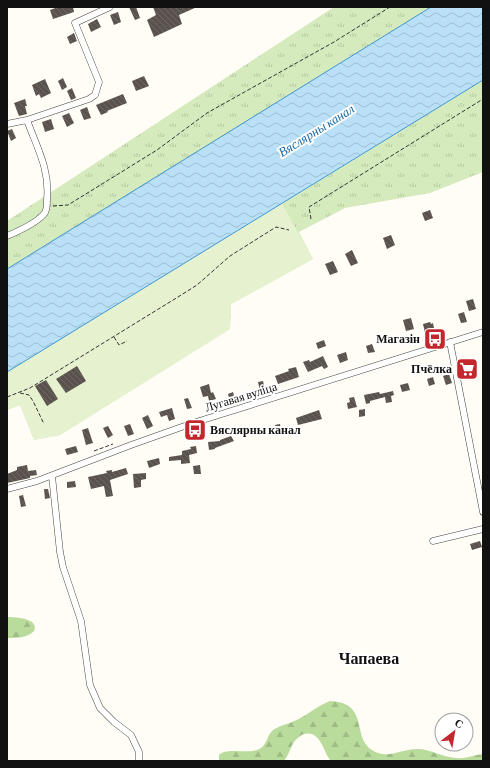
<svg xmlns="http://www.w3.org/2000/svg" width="490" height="768" viewBox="0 0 490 768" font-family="'Crimson Pro',serif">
	<defs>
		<pattern id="grass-tufts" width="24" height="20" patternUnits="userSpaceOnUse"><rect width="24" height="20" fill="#d5ebbd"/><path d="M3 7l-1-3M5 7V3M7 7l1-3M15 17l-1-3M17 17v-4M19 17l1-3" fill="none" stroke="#b6c8a1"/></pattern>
		<pattern id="forest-firs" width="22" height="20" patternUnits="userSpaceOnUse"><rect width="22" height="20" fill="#b9dc9c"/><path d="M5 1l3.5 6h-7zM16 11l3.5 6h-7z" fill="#9ebc85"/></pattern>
		<pattern id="water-waves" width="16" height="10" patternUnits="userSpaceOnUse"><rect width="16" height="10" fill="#b9e0f7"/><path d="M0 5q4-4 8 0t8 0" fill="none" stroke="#9ebfd3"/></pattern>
		<pattern id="building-back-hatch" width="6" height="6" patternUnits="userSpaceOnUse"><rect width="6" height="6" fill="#5a524d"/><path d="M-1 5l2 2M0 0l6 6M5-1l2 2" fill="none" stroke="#6d6662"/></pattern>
	</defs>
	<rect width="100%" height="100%" fill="#fffdf5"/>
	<!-- grass -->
	<path fill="url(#grass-tufts)" d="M 334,7 L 431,7 L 7,269 L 7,221 Z
		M 483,80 L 483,172 L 430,193 L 345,208 L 299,232 L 313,259 L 231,304 L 230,329 L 60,435 L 34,440 L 20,405 L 7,410 L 282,204 Z"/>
	<!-- forest -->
	<path fill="url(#forest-firs)" d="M 7,617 C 14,617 40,618 34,631 C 32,633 29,635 26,636 C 20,638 13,638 7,638 Z
		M 330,701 C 370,703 351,736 372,750 C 387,760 401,749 417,749 C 430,749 442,757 456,758 C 465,759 474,755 483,754 L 483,761 L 331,761 C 323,752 321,730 304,734 C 301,735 297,738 294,742 C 290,748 289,755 284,761 L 219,761 L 219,755 C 228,746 249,756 261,748 C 267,744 267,736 272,731 C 278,726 285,725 292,722 C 306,717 316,706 330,701 Z"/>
	<!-- pitch -->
	<path fill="#e6f2cf" d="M 431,7 L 483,7 L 483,80 L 282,204 L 313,259 L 231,304 L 230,329 L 60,435 L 34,440 L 20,405 L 7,410 L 7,269 Z"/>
	<!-- water -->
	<path fill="url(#water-waves)" stroke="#3f96cf" d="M 431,7 L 483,7 L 483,80 L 7,372 L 7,269 Z"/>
	<!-- building -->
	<path fill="url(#building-back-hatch)" d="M 58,7 L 73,7 L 74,12 L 53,19 L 50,10 Z
		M 129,7 L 136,7 L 140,18 L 135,20 Z
		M 153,7 L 197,7 L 179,15 L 182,24 L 154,37 L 147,20 L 156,15 Z
		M 118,12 L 121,22 L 114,25 L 110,15 Z
		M 97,19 L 101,27 L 91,32 L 88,24 Z
		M 74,33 L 77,41 L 70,44 L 67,37 Z
		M 144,76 L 149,86 L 136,91 L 132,81 Z
		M 63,78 L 67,87 L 62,90 L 58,81 Z
		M 45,79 L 51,93 L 41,98 L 39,94 L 36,96 L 32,85 Z
		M 72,88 L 76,98 L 71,100 L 67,91 Z
		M 123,94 L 127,103 L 107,111 L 108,112 L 101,115 L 96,105 Z
		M 25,99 L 27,106 L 25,106 L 27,114 L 19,116 L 14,103 Z
		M 87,107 L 91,118 L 84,120 L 80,110 Z
		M 69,113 L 74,123 L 67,127 L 62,116 Z
		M 51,119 L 54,129 L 45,132 L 42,122 Z
		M 12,129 L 16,138 L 11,141 L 7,131 Z
		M 430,210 L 433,218 L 425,221 L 422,213 Z
		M 391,235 L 395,245 L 387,249 L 383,238 Z
		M 352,250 L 358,263 L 351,266 L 345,254 Z
		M 333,261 L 338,272 L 330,275 L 325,264 Z
		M 473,299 L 476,309 L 469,311 L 466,301 Z
		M 464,312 L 467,322 L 461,323 L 458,314 Z
		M 411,318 L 414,329 L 406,331 L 403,320 Z
		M 430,322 L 431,324 L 433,323 L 434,328 L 432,329 L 433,331 L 425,333 L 423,324 Z
		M 390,335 L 392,341 L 385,343 L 383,337 Z
		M 324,340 L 326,346 L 318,349 L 316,343 Z
		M 372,344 L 375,352 L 368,353 L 366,346 Z
		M 346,352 L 348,360 L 340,363 L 337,355 Z
		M 323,356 L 328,367 L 324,369 L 322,366 L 308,372 L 303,362 L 309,360 L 310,362 Z
		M 470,362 L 473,374 L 463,376 L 460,365 Z
		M 77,366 L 86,381 L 66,393 L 56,379 Z
		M 296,367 L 299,377 L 278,384 L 275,376 L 289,371 L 288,369 Z
		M 449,374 L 452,383 L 446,385 L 443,376 Z
		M 433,377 L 435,384 L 429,386 L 427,379 Z
		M 46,380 L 58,399 L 47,406 L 35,386 Z
		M 263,381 L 265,389 L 260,391 L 258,382 Z
		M 408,383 L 410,390 L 402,392 L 400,385 Z
		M 209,384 L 211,393 L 213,392 L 216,399 L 209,401 L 208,396 L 203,397 L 200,387 Z
		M 393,391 L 394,395 L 391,396 L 392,402 L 386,403 L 385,397 L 370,401 L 370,403 L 366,404 L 364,395 L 379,392 L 380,394 Z
		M 233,392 L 235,399 L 230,401 L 228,394 Z
		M 354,397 L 357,407 L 348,409 L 347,403 L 350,402 L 349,398 Z
		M 188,398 L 192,408 L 187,409 L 184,399 Z
		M 172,408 L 175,419 L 169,421 L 167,415 L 161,417 L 159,412 Z
		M 365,409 L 365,416 L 359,417 L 359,410 Z
		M 319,410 L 322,419 L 298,425 L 296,418 Z
		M 148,415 L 153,426 L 147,429 L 142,418 Z
		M 130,424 L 134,434 L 128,436 L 124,426 Z
		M 280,424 L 281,431 L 276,432 L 275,425 Z
		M 108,426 L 113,435 L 108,438 L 103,428 Z
		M 88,428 L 93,443 L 86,445 L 82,430 Z
		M 231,436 L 234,441 L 215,448 L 215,449 L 209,450 L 208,442 L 220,441 L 220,440 Z
		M 76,446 L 78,452 L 67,455 L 65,449 Z
		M 196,446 L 197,453 L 189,455 L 190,463 L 181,464 L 181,460 L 169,461 L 169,457 L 182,455 L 182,451 L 191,449 L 190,447 Z
		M 159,458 L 160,464 L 149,468 L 147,461 Z
		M 27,465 L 28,471 L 36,470 L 37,475 L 30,476 L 30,478 L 7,483 L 7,474 L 17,470 L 17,467 Z
		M 200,465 L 201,474 L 194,474 L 193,466 Z
		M 126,468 L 128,474 L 110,480 L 113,496 L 106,497 L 104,486 L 91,489 L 88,477 L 107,473 L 106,471 L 112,470 L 112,472 Z
		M 146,473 L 146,479 L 141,480 L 141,487 L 134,488 L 133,474 Z
		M 75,481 L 76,487 L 67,488 L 67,482 Z
		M 44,489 L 48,489 L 50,498 L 45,499 Z
		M 23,495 L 26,506 L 21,507 L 19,496 Z
		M 480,541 L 482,547 L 472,550 L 470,544 Z"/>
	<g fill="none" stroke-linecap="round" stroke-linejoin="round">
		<!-- minor casing -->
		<g stroke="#444" stroke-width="7">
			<path id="minor" d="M 7,124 L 27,120 L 89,99 L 95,95 L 99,82 L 75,23 L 110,7
				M 7,236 C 19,231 35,224 44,214 C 47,211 47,204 47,200 C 50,169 37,148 27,120
				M 450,342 L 483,512
				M 52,476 L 60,552 L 63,567 L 81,621 L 90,685 L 100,708 L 114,722 L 131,735 L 139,752 L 139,761
				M 7,489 L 37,481 L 131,445 L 193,423 L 483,332
				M 433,541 L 483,529"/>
		</g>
		<!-- path -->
		<path stroke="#333" stroke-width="1" stroke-dasharray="4 2" stroke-linecap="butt" d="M 53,206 L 68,205 L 157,150 L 207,113 L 334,42 L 390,7
			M 311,219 L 309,207 L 483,99
			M 114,337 L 119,345 L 127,341
			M 20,393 L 29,395 L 33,401 L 44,424
			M 7,397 L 30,388 L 178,297 L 197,285 L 230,256 L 276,227 L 289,230
			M 94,451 L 113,444"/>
		<!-- minor -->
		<use href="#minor" stroke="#fff" stroke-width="6"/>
	</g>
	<!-- icons -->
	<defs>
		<g id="bus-square" transform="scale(1.15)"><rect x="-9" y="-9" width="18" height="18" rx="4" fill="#c4262e" stroke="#fff"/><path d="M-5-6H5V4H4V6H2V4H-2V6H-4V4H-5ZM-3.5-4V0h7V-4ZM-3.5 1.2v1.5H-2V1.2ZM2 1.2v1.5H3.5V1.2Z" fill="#fff"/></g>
		<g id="supermarket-square" transform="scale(1.15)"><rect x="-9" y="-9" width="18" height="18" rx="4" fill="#c4262e" stroke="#fff"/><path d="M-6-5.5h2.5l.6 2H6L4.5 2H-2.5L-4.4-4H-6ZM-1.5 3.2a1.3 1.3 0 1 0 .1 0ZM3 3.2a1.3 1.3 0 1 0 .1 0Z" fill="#fff"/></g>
	</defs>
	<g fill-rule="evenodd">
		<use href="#bus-square" x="435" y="339"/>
		<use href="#supermarket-square" x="467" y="369"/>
		<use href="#bus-square" x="195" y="430"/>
	</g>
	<g text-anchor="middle" stroke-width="4" stroke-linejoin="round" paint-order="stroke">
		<!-- poi labels -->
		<g font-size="12" font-weight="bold" fill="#111" stroke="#fff" text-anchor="end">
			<text x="420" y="343">Магазін</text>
			<text x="452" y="373">Пчёлка</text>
			<text x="210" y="434" text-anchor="start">Вяслярны канал</text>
		</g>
		<!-- street labels -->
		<g font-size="12" fill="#111" stroke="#fff">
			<text transform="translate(241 397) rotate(-17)" y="4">Лугавая вуліца</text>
		</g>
		<!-- water labels -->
		<g font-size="13" font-style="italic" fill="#1768a6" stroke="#fff">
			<text transform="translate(316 130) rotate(-32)" y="5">Вяслярны канал</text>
		</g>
		<!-- district labels -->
		<g font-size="16" font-weight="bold" fill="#111" stroke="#fff">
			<text x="369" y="664">Чапаева</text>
		</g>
	</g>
	<!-- border -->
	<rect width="490" height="768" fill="none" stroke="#111111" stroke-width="16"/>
	<!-- north arrow -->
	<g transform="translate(454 732) rotate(31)"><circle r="19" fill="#ffffff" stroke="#a0a0a0"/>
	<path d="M0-3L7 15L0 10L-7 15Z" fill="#c4262e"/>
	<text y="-6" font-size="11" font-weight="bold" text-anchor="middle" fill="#111111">С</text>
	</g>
</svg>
